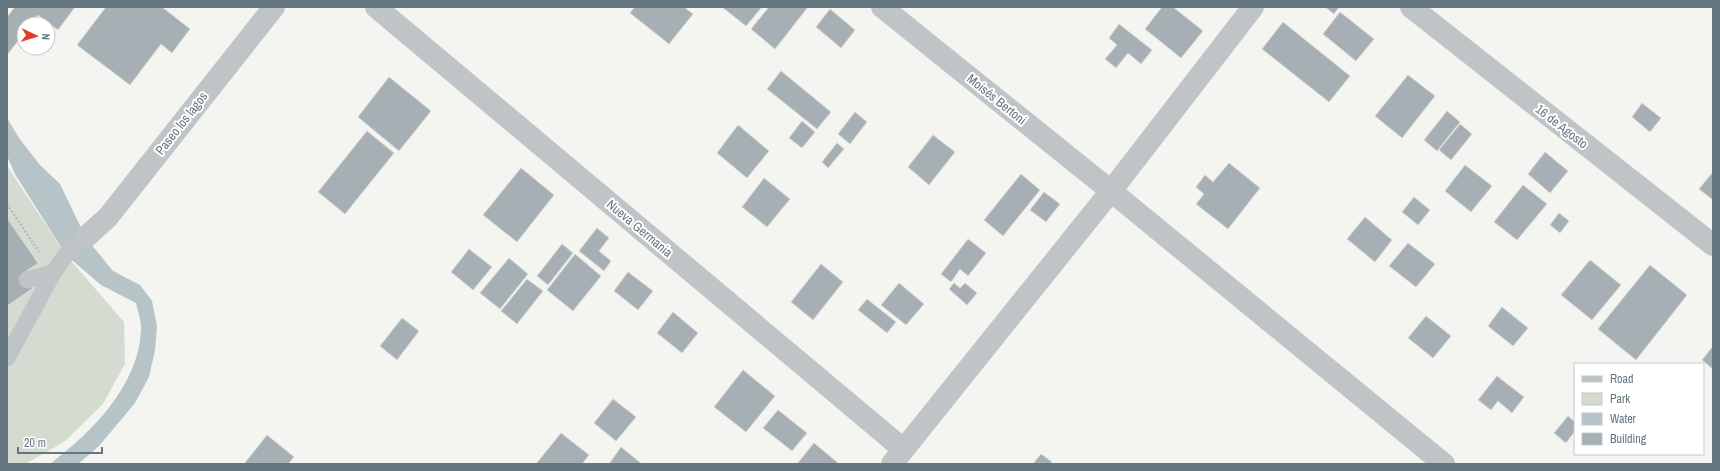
<svg xmlns="http://www.w3.org/2000/svg" width="1720" height="471" viewBox="0 0 1720 471" font-family="'Archivo Narrow',sans-serif">
	<rect width="100%" height="100%" fill="#f4f4f0"/>
	<!-- green -->
	<path fill="#d6dbd1" d="M 7,166 L 66,255 L 124,322 L 125,364 L 103,404 L 64,442 L 25,464 L 7,464 L 7,306 L 32,288 L 22,274 L 38,262 L 7,218 Z"/>
	<!-- water -->
	<path fill="#b7c4c7" d="M 7,118 L 19,138 L 40,165 L 60,184 L 86,238 L 113,271 L 140,285 L 152,301 L 157,326 L 155,350 L 149,377 L 135,403 L 99,446 L 78,464 L 50,464 C 92,432 138,386 141,331 C 142,322 138,312 136,303 L 101,285 L 66,255 L 15,174 L 7,156 Z"/>
	<!-- building -->
	<path fill="#a6afb3" stroke="#d5d5d3" d="M 15,7 L 75,7 L 58,30 L 38,15 L 31,24 L 24,24 L 24,33 L 7,55 L 7,17 Z
		M 106,7 L 162,7 L 190,29 L 172,53 L 161,44 L 130,85 L 77,45 Z
		M 635,7 L 684,7 L 693,14 L 669,44 L 630,13 Z
		M 722,7 L 762,7 L 746,26 Z
		M 769,7 L 808,7 L 775,49 L 751,29 Z
		M 1162,7 L 1173,7 L 1203,31 L 1181,58 L 1145,29 Z
		M 1325,7 L 1339,7 L 1334,14 Z
		M 830,9 L 855,30 L 841,48 L 816,27 Z
		M 1340,12 L 1374,39 L 1356,61 L 1323,34 Z
		M 1283,22 L 1350,76 L 1329,102 L 1262,49 Z
		M 1119,24 L 1152,50 L 1141,64 L 1128,53 L 1116,68 L 1105,59 L 1117,45 L 1109,38 Z
		M 781,71 L 831,112 L 817,129 L 767,89 Z
		M 1408,75 L 1435,96 L 1402,138 L 1375,116 Z
		M 389,77 L 431,111 L 399,151 L 358,117 Z
		M 1642,103 L 1661,118 L 1650,132 L 1632,117 Z
		M 1447,111 L 1460,122 L 1437,151 L 1424,140 Z
		M 855,112 L 867,122 L 850,144 L 838,134 Z
		M 802,121 L 815,132 L 802,148 L 789,138 Z
		M 1460,124 L 1472,134 L 1451,160 L 1439,150 Z
		M 738,125 L 769,151 L 747,178 L 717,153 Z
		M 367,131 L 394,153 L 345,214 L 318,192 Z
		M 933,135 L 955,152 L 929,185 L 908,167 Z
		M 837,143 L 844,149 L 828,168 L 822,162 Z
		M 1545,152 L 1568,171 L 1550,193 L 1528,174 Z
		M 1229,163 L 1260,188 L 1228,229 L 1196,204 L 1204,194 L 1196,187 L 1205,175 L 1213,182 Z
		M 1465,165 L 1492,186 L 1471,212 L 1445,191 Z
		M 521,168 L 554,195 L 517,242 L 483,215 Z
		M 1713,172 L 1713,200 L 1699,189 Z
		M 1021,174 L 1040,190 L 1003,236 L 984,220 Z
		M 764,178 L 790,199 L 767,227 L 742,207 Z
		M 1523,185 L 1547,204 L 1517,240 L 1494,222 Z
		M 1044,192 L 1060,204 L 1046,222 L 1030,210 Z
		M 1414,197 L 1430,210 L 1418,225 L 1402,212 Z
		M 1559,213 L 1569,221 L 1560,233 L 1550,225 Z
		M 1365,217 L 1392,240 L 1375,262 L 1347,239 Z
		M 7,218 L 38,263 L 22,274 L 33,288 L 7,306 Z
		M 597,228 L 609,238 L 599,251 L 611,261 L 604,271 L 579,251 Z
		M 968,239 L 986,253 L 968,276 L 960,269 L 951,282 L 941,274 Z
		M 1408,243 L 1435,264 L 1416,287 L 1389,266 Z
		M 562,244 L 573,253 L 548,285 L 537,276 Z
		M 469,249 L 492,267 L 473,290 L 451,272 Z
		M 575,254 L 601,276 L 573,311 L 547,290 Z
		M 509,258 L 528,274 L 500,309 L 480,293 Z
		M 1590,260 L 1621,285 L 1592,320 L 1561,295 Z
		M 821,264 L 843,282 L 813,320 L 791,302 Z
		M 1650,265 L 1687,295 L 1636,360 L 1598,329 Z
		M 628,272 L 653,291 L 638,310 L 614,291 Z
		M 527,279 L 543,291 L 517,324 L 501,311 Z
		M 899,283 L 924,304 L 906,325 L 881,305 Z
		M 954,283 L 960,288 L 965,283 L 977,293 L 967,305 L 949,289 Z
		M 867,299 L 896,322 L 887,333 L 858,310 Z
		M 1502,307 L 1528,328 L 1513,346 L 1488,326 Z
		M 673,312 L 698,333 L 682,353 L 657,333 Z
		M 1426,316 L 1451,336 L 1433,358 L 1408,338 Z
		M 402,318 L 419,331 L 397,360 L 380,346 Z
		M 1713,346 L 1713,369 L 1702,360 Z
		M 743,370 L 775,396 L 746,432 L 714,407 Z
		M 1497,376 L 1524,397 L 1512,413 L 1498,401 L 1491,410 L 1478,400 Z
		M 613,399 L 636,417 L 616,441 L 594,423 Z
		M 778,410 L 807,433 L 792,451 L 763,428 Z
		M 1568,416 L 1575,422 L 1575,431 L 1566,443 L 1554,433 Z
		M 561,433 L 589,455 L 582,464 L 536,464 Z
		M 267,435 L 294,457 L 288,464 L 244,464 Z
		M 814,443 L 838,463 L 837,464 L 797,464 Z
		M 621,447 L 642,464 L 609,464 Z
		M 1041,454 L 1052,462 L 1050,464 L 1033,464 Z"/>
	<g fill="none" stroke-linecap="round" stroke-linejoin="round">
		<!-- path -->
		<path stroke="#b9bcbd" stroke-width="2.5" stroke-dasharray="2 2" stroke-linecap="butt" d="M 7,204 L 39,252"/>
		<!-- service -->
		<path stroke="#bfc4c6" stroke-width="17" d="M 27,280 L 53,273
			M 7,358 L 53,273 L 65,256 L 86,237"/>
		<!-- minor -->
		<path stroke="#bfc4c6" stroke-width="22" d="M 376,7 L 903,449
			M 882,7 L 1111,191 L 1444,464
			M 1411,7 L 1713,245
			M 86,237 L 108,217 L 274,7
			M 892,464 L 1111,191 L 1253,7"/>
	</g>
	<g text-anchor="middle" stroke-width="4" stroke-linejoin="round" paint-order="stroke">
		<!-- street labels -->
		<g font-size="13" fill="#647781" stroke="#fff">
			<text transform="translate(997 99) rotate(39)" y="5">Moisés Bertoni</text>
			<text transform="translate(181 123) rotate(-52)" y="5">Paseo los lagos</text>
			<text transform="translate(1562 126) rotate(38)" y="5">16 de Agosto</text>
			<text transform="translate(640 228) rotate(40)" y="5">Nueva Germania</text>
		</g>
	</g>
	<!-- border -->
	<rect width="1720" height="471" fill="none" stroke="#647781" stroke-width="16"/>
	<!-- legend -->
	<rect x="1574" y="363" width="130" height="92" fill="#ffffff" stroke="#c1c9cd"/>
	<rect x="1582" y="376" width="20" height="6" fill="#bfc4c6" stroke="#c1c9cd"/>
	<text x="1610" y="383" font-size="12" fill="#647781">Road</text>
	<rect x="1582" y="393" width="20" height="12" fill="#d6dbd1" stroke="#c1c9cd"/>
	<text x="1610" y="403" font-size="12" fill="#647781">Park</text>
	<rect x="1582" y="413" width="20" height="12" fill="#b7c4c7" stroke="#c1c9cd"/>
	<text x="1610" y="423" font-size="12" fill="#647781">Water</text>
	<rect x="1582" y="433" width="20" height="12" fill="#a6afb3" stroke="#c1c9cd"/>
	<text x="1610" y="443" font-size="12" fill="#647781">Building</text>
	<!-- north arrow -->
	<g transform="translate(36 36) rotate(94)"><circle r="19" fill="#ffffff" stroke="#c1c9cd"/>
	<path d="M0-3L7 15L0 10L-7 15Z" fill="#de3e26"/>
	<text y="-6" font-size="11" font-weight="bold" text-anchor="middle" fill="#647781">N</text>
	</g>
	<!-- scale -->
	<path d="M18 447v6h84v-6" fill="none" stroke="#647781" stroke-width="2"/>
	<text x="24" y="447" font-size="12" fill="#647781" stroke="#ffffff" stroke-width="3" paint-order="stroke">20 m</text>
</svg>
